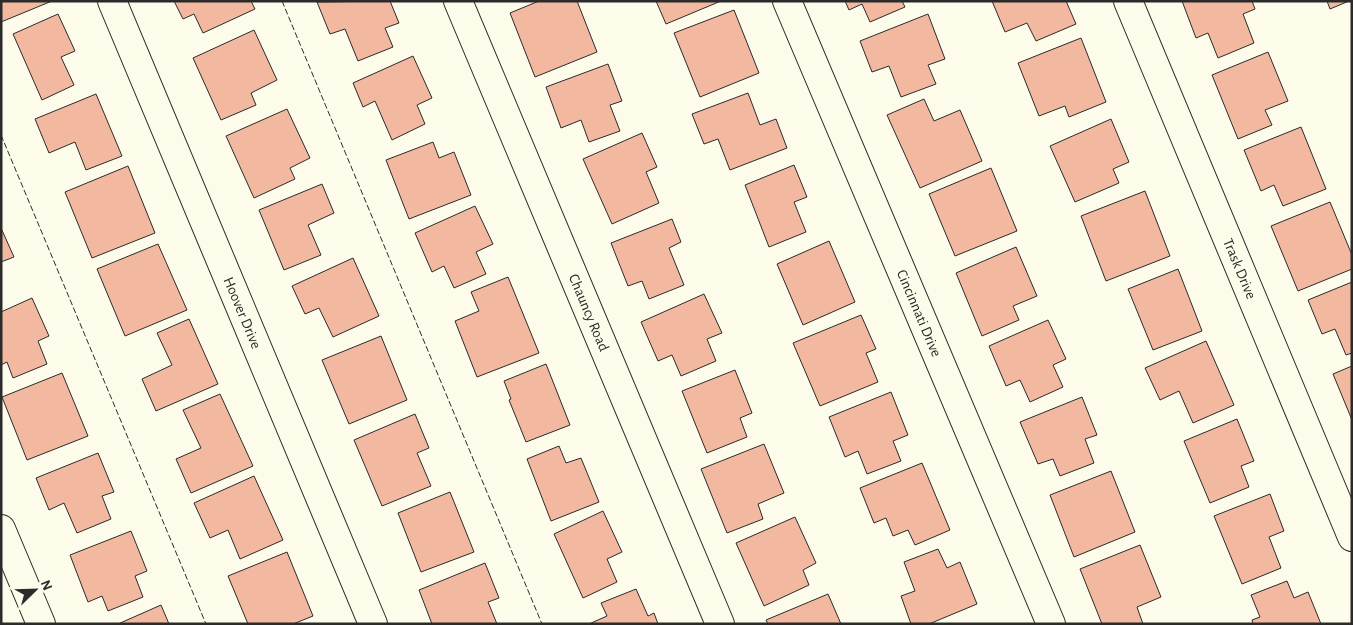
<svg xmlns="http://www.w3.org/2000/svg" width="1353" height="625" viewBox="0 0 1353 625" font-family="'Alegreya Sans',sans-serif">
	<rect width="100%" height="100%" fill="#fdfbea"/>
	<!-- building -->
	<path fill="#f2b8a0" stroke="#2b2b2b" d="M 1,1 L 52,1 L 1,22 Z
		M 174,1 L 251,1 L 255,9 L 203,33 L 194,14 L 183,19 Z
		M 390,1 L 399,23 L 385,28 L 393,47 L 358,61 L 345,29 L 330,34 L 317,2 Z
		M 539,1 L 577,1 L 597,52 L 535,77 L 510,13 Z
		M 656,1 L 721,1 L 666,24 Z
		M 845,1 L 902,1 L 905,7 L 870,22 L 862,4 L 849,10 Z
		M 992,1 L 1066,1 L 1076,24 L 1036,41 L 1027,23 L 1005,32 Z
		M 1182,1 L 1252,1 L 1255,9 L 1243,14 L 1254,43 L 1218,58 L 1208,33 L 1196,38 Z
		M 1327,1 L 1349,1 L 1330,9 Z
		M 734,10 L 759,73 L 700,97 L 674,33 Z
		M 58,14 L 75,51 L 61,57 L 74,85 L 42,100 L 13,34 Z
		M 928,14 L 945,59 L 928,65 L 936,84 L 901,97 L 889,66 L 872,72 L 860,41 Z
		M 254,30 L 277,80 L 251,93 L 256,105 L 221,120 L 193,58 Z
		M 1081,38 L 1106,102 L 1069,117 L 1065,106 L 1039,116 L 1018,63 Z
		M 1268,52 L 1288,101 L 1265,110 L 1272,125 L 1238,139 L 1212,75 Z
		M 413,56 L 432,98 L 417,105 L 425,124 L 392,140 L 375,101 L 363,107 L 353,83 Z
		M 608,64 L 622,101 L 610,105 L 620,131 L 589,142 L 581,120 L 561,128 L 546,87 Z
		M 748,93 L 760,125 L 776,119 L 787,148 L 730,170 L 718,139 L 704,144 L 692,114 Z
		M 96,94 L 122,156 L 86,170 L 75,142 L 49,153 L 35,119 Z
		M 924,99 L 934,121 L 960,110 L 982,161 L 920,188 L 887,115 Z
		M 287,109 L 310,158 L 290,168 L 295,179 L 254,198 L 226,136 Z
		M 1111,119 L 1129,162 L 1113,169 L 1119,183 L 1075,202 L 1050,146 Z
		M 1301,127 L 1326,189 L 1283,206 L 1274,185 L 1261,191 L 1244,150 Z
		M 642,133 L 657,167 L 646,172 L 659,203 L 612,224 L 583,159 Z
		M 433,142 L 439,158 L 454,152 L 471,195 L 409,219 L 386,160 Z
		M 794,165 L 807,197 L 794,202 L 806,232 L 769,247 L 745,185 Z
		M 128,166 L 155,233 L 92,258 L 65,192 Z
		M 991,168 L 1017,231 L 955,256 L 929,194 Z
		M 322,184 L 334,213 L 308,225 L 321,255 L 284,270 L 259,210 Z
		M 1145,191 L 1170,256 L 1106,281 L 1081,216 Z
		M 1330,202 L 1352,255 L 1352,269 L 1298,291 L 1271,226 Z
		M 475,206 L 493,244 L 476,252 L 486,274 L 454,288 L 444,266 L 432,272 L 415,233 Z
		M 672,219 L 681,242 L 669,248 L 684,285 L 649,299 L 642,281 L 628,286 L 611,243 Z
		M 1,228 L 14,257 L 1,262 Z
		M 829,241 L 855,302 L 803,325 L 777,264 Z
		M 158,244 L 187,310 L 125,336 L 97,269 Z
		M 1016,247 L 1037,296 L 1013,306 L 1019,320 L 982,336 L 956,273 Z
		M 353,258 L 379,316 L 333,337 L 319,308 L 305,314 L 292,286 Z
		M 1178,269 L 1202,331 L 1153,350 L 1128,289 Z
		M 508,277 L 539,353 L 477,377 L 455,321 L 479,311 L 471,292 Z
		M 1352,282 L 1352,353 L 1346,355 L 1335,329 L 1322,334 L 1308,300 Z
		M 704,294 L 722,333 L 707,339 L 716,361 L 681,376 L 672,355 L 658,361 L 641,322 Z
		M 32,298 L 49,336 L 38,341 L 47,364 L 13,378 L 7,362 L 1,365 L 1,312 Z
		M 861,315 L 876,349 L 866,353 L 878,382 L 820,406 L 793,343 Z
		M 189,319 L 218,384 L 156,411 L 142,379 L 172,365 L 157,333 Z
		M 1048,320 L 1066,359 L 1053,365 L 1063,387 L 1030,402 L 1020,380 L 1006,386 L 989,346 Z
		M 381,336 L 407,400 L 349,424 L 322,360 Z
		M 1206,341 L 1234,405 L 1193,423 L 1179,391 L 1160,400 L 1145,368 Z
		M 546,364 L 570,425 L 526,442 L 509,400 L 511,399 L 504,381 Z
		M 1352,366 L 1352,420 L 1333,374 Z
		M 735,370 L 752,413 L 740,418 L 747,437 L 707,453 L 682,391 Z
		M 62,373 L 88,436 L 27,460 L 2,397 Z
		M 891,392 L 908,435 L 893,441 L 901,461 L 867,474 L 858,451 L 845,457 L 829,417 Z
		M 220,394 L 253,466 L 191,493 L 176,459 L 201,448 L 183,410 Z
		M 1082,397 L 1097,435 L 1085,439 L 1094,463 L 1060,476 L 1053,459 L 1038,464 L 1020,422 Z
		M 415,414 L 429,448 L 417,453 L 431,486 L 382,506 L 354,440 Z
		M 1237,419 L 1254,461 L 1241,466 L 1249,487 L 1210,503 L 1184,441 Z
		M 764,444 L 784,493 L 758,504 L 763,519 L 727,533 L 701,469 Z
		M 559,446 L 566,463 L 581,458 L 599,502 L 551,521 L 527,459 Z
		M 98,453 L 114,492 L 102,496 L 111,519 L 77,533 L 64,503 L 49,510 L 36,478 Z
		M 922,463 L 950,530 L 915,545 L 908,530 L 893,536 L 886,518 L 874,523 L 860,488 Z
		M 1111,471 L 1135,532 L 1074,557 L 1050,495 Z
		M 254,476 L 283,540 L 240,559 L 228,530 L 210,538 L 194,503 Z
		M 450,492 L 474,552 L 421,572 L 398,513 Z
		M 1270,494 L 1284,531 L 1269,537 L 1281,568 L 1242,584 L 1214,516 Z
		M 603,511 L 622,552 L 607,559 L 617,582 L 583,598 L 554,534 Z
		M 795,517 L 816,563 L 803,570 L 809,585 L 764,606 L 736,543 Z
		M 131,531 L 147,571 L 135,576 L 143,597 L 108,611 L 102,596 L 88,602 L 70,555 Z
		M 1140,545 L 1161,597 L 1137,607 L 1143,624 L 1102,624 L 1080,569 Z
		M 938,549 L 947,568 L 960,562 L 977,604 L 929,624 L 911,624 L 901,596 L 915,591 L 904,562 Z
		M 287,552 L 313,616 L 293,624 L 248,624 L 228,576 Z
		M 485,563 L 499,598 L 488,602 L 497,624 L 432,624 L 419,590 Z
		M 1287,581 L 1294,598 L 1308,592 L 1321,624 L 1253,624 L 1252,620 L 1260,617 L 1251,595 Z
		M 636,589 L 648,616 L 654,613 L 658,624 L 589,624 L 607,616 L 601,603 Z
		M 828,594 L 841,624 L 768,624 L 766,620 Z
		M 161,605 L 169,624 L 118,624 Z"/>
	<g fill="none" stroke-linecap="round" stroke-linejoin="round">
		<!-- minor casing -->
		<g stroke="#2b2b2b" stroke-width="30">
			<g id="minor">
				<path id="s1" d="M 112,1 L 373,624"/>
				<path id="s2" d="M 458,1 L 720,624"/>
				<path id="s3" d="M 787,1 L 1051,624"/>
				<path id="s4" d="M 1128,1 L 1352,537"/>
				<path d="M 1,529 L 41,624"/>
			</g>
		</g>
		<!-- minor -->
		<use href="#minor" stroke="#fdfbea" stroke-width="28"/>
		<!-- fence -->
		<path stroke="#2b2b2b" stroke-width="1" stroke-dasharray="6 2.5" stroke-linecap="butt" d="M 282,1 L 542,624
			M 1,135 L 206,624"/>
	</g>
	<g text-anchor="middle" stroke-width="4" stroke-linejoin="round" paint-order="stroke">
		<!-- street labels -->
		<g font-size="15" fill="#2b2b2b" stroke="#fdfbea">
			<text dy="5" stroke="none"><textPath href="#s4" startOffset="290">Trask Drive</textPath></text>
			<text dy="5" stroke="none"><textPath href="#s1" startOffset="338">Hoover Drive</textPath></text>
			<text dy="5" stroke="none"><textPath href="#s3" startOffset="339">Cincinnati Drive</textPath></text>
			<text dy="5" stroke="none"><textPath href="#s2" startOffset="338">Chauncy Road</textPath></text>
		</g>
	</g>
	<!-- border -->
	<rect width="1353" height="625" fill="none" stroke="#2b2b2b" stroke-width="5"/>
	<!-- north arrow -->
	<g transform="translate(35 590) rotate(67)" stroke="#fdfbea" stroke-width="4" paint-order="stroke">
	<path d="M0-4L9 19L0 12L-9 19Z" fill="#2b2b2b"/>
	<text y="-8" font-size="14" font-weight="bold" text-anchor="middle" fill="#2b2b2b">N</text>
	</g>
</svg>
